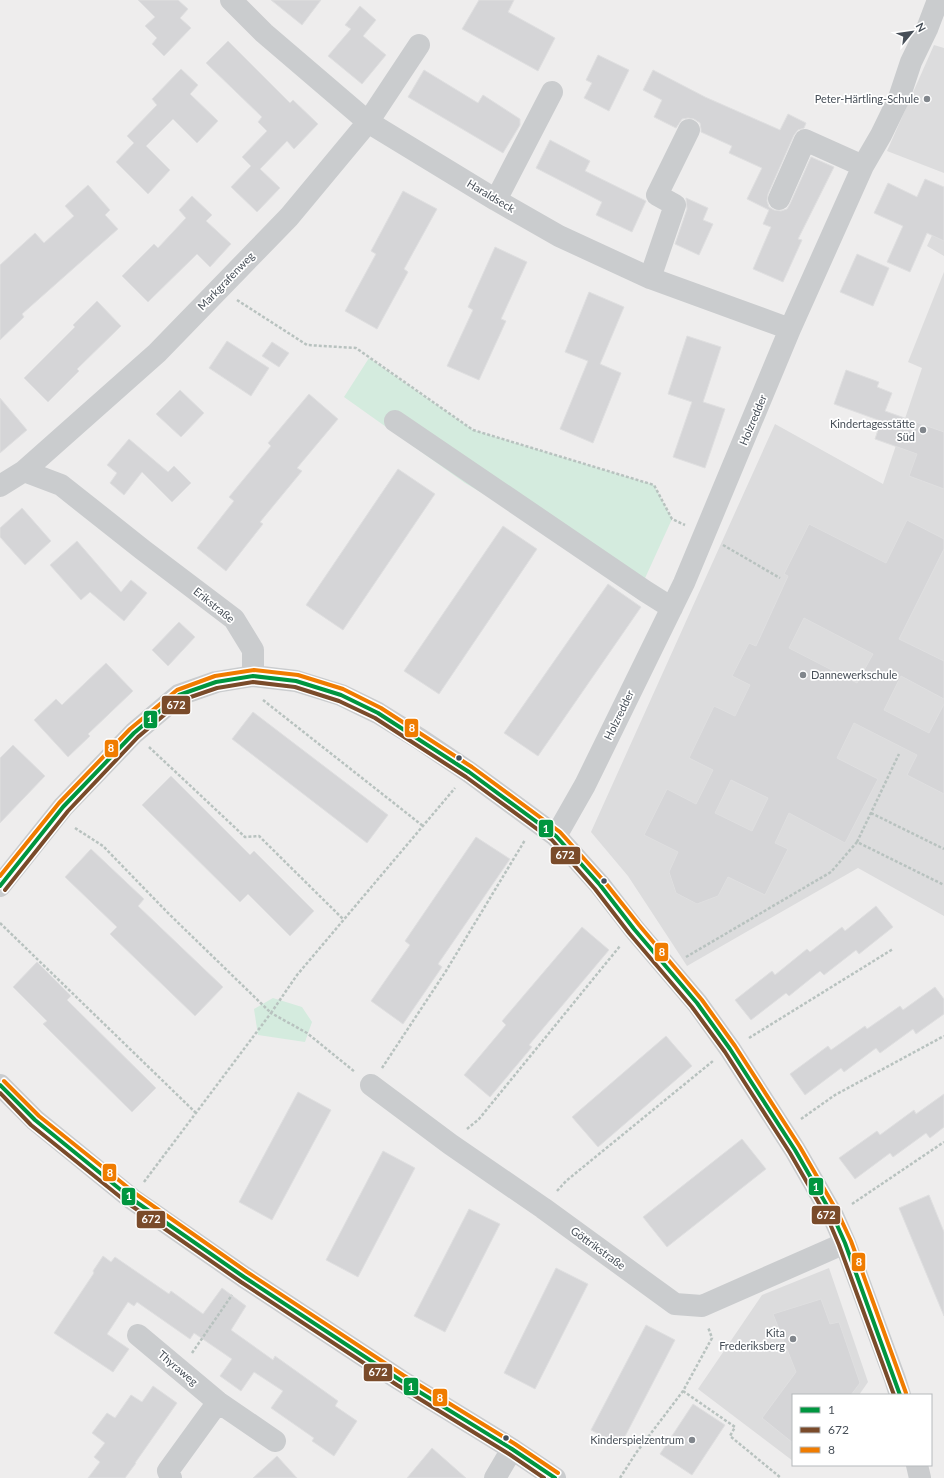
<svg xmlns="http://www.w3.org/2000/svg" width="944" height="1478" viewBox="0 0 944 1478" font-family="Lato,sans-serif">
	<rect width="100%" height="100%" fill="#eeeded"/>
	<!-- education -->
	<path fill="#dcdcdd" d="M 934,45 L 944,48 L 944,173 L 887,151 Z
		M 944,210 L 944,256 L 927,246 Z
		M 944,272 L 944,916 L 858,868 L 687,966 L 628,876 L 591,832 L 775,424 L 883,484 L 922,368 L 908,362 Z
		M 829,1268 L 868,1382 L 859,1395 L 793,1395 L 793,1461 L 698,1389 L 762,1295 Z"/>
	<!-- green -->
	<path fill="#d4ebde" d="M 369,358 L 473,430 L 654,485 L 672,519 L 641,587 L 465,483 L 344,397 Z
		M 273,998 L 302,1007 L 312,1022 L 305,1042 L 258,1035 L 254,1009 Z"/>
	<!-- building -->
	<path fill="#d5d5d7" stroke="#dfdfe0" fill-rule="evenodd" d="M 138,0 L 178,0 L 188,9 L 180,18 L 191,28 L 164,56 L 152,44 L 157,38 L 145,26 L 155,17 Z
		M 271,0 L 321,0 L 302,25 Z
		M 479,0 L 514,0 L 508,12 L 555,38 L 538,71 L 462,29 Z
		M 360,6 L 376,20 L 363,36 L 386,55 L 362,84 L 328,56 L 351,29 L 345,25 Z
		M 228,41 L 290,103 L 293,100 L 318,124 L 294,149 L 287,141 L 260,169 L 280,188 L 257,212 L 231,187 L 251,166 L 242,157 L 267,131 L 258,122 L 262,117 L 206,63 Z
		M 598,55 L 629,70 L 609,111 L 584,98 L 592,83 L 586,80 Z
		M 181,69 L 198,85 L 190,94 L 218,121 L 197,143 L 173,119 L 146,146 L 170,170 L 148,194 L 116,162 L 134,143 L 127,136 L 157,105 L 152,99 Z
		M 424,70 L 478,103 L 483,95 L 520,119 L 520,125 L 503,153 L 408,97 Z
		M 653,70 L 705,97 L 780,130 L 788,114 L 806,123 L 804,128 L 798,130 L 794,135 L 768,194 L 767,201 L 769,207 L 774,210 L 781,211 L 787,209 L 790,204 L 811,157 L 834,167 L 798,239 L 802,240 L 783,282 L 753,269 L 771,227 L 763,224 L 769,210 L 747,199 L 762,168 L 729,153 L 732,146 L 701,132 L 701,129 L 700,123 L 694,119 L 688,118 L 682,119 L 676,128 L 654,117 L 662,100 L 643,90 Z
		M 550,140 L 590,161 L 585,171 L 646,201 L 632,232 L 596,215 L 602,202 L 536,168 Z
		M 925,179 L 944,187 L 944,241 L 927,233 L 910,272 L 887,262 L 903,226 L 874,213 L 888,183 L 917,197 Z
		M 88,185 L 110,210 L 105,215 L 118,229 L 22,314 L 24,317 L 0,340 L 0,265 L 35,233 L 44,243 L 74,216 L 65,206 Z
		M 403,191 L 437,209 L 404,269 L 408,272 L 377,329 L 345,311 L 376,254 L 371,251 Z
		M 192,196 L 212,215 L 206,221 L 231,244 L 210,267 L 197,254 L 148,302 L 122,276 L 154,244 L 158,248 L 186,218 L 179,210 Z
		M 686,198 L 708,208 L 703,220 L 713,224 L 699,255 L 675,244 L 687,209 Z
		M 495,247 L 527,262 L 501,319 L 506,321 L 479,380 L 447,366 L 473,310 L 468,307 Z
		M 857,254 L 889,268 L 873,306 L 840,292 Z
		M 589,292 L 624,307 L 600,364 L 621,373 L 593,443 L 560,429 L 588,361 L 565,352 Z
		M 97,301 L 121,326 L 77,369 L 79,371 L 48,402 L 24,378 L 75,327 L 73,325 Z
		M 687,336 L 721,347 L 703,402 L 725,409 L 705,468 L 673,457 L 692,402 L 668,394 Z
		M 227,341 L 269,368 L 251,396 L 209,368 Z
		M 272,342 L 289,353 L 279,367 L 262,356 Z
		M 846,370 L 879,382 L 877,387 L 892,393 L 885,411 L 944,432 L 944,489 L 909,476 L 917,454 L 875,439 L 881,421 L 834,404 Z
		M 180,390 L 204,413 L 181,437 L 156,414 Z
		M 309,394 L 338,419 L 297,468 L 302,471 L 260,522 L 263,524 L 226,571 L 197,548 L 234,501 L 229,497 L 271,446 L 268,443 Z
		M 0,398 L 27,430 L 0,453 Z
		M 129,439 L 168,472 L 174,466 L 191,483 L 172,502 L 142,472 L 124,495 L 110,483 L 117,473 L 107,465 Z
		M 398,469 L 435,494 L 343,630 L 306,605 Z
		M 22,508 L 51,541 L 25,565 L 0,537 L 0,528 Z
		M 907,520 L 944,539 L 944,549 L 899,639 L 944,661 L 944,699 L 901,676 L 884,710 L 929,733 L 944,704 L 944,794 L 907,775 L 917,755 L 854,723 L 837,758 L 878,779 L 845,843 L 789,813 L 775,843 L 788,849 L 765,895 L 728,877 L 718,896 L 697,904 L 676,893 L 669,872 L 678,852 L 644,835 L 667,789 L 696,804 L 713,770 L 689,758 L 714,706 L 735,716 L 750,685 L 732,676 L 749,643 L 756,646 L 788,576 L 784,574 L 809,524 L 886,563 ZM 804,618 L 873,654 L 857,683 L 789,648 ZM 731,780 L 768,798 L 752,831 L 715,813 Z
		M 503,526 L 537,549 L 439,694 L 404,671 Z
		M 77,541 L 121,592 L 131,580 L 147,593 L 124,621 L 90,592 L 81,600 L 50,565 Z
		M 608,584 L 641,607 L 538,756 L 504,733 Z
		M 179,622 L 195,637 L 168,666 L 152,650 Z
		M 106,663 L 133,691 L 88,734 L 90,736 L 68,757 L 34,720 L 56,699 L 62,705 Z
		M 253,712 L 388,815 L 367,843 L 232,739 Z
		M 13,745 L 45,776 L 0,823 L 0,758 Z
		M 171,776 L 250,855 L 254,851 L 314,911 L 290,936 L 248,894 L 240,902 L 142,805 Z
		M 476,837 L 510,859 L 438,964 L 442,967 L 403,1024 L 371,1001 L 410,945 L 405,941 Z
		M 91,849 L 144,899 L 138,906 L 223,987 L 195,1016 L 110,934 L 117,927 L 65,877 Z
		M 876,906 L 893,927 L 859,954 L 856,950 L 824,975 L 820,971 L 789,996 L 786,993 L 751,1020 L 735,1000 L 772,971 L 775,975 L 807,949 L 810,952 L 842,927 L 845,931 Z
		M 582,927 L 609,950 L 529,1045 L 532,1047 L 490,1097 L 464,1075 L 506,1025 L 502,1021 Z
		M 37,962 L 71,996 L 67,1000 L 156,1088 L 132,1112 L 43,1024 L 47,1021 L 13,987 Z
		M 935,987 L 944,999 L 944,1014 L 916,1034 L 913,1029 L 880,1053 L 876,1048 L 844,1072 L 841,1068 L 805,1095 L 790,1074 L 828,1046 L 831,1050 L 865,1026 L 867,1029 L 900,1006 L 903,1010 Z
		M 666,1036 L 692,1066 L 598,1147 L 572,1117 Z
		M 298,1092 L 331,1110 L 272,1220 L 239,1202 Z
		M 944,1094 L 944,1127 L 930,1138 L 926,1133 L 893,1157 L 890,1153 L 855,1179 L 839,1158 L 877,1131 L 880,1135 L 914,1110 L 916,1114 Z
		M 742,1139 L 766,1169 L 667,1247 L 643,1217 Z
		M 383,1151 L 415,1168 L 358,1277 L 326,1260 Z
		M 929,1195 L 944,1232 L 944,1316 L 899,1208 Z
		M 469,1209 L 500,1224 L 445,1332 L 414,1316 Z
		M 103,1256 L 111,1262 L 115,1257 L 169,1294 L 171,1291 L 203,1314 L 222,1288 L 246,1306 L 231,1330 L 273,1360 L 275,1356 L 338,1401 L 335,1406 L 357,1421 L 334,1456 L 312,1441 L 314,1438 L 271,1408 L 283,1391 L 254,1372 L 241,1391 L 220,1376 L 232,1359 L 194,1333 L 190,1339 L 137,1302 L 134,1306 L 128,1302 L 107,1334 L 129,1349 L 113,1372 L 54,1333 L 94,1273 L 93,1271 Z
		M 556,1268 L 588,1284 L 535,1389 L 504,1373 Z
		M 821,1299 L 830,1324 L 839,1322 L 860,1383 L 851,1395 L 793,1395 L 793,1443 L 762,1418 L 796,1372 L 773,1314 Z
		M 646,1325 L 675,1340 L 620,1446 L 591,1430 Z
		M 153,1386 L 177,1403 L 135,1463 L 136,1463 L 125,1478 L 88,1478 L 100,1462 L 94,1457 L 105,1443 L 92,1433 L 107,1413 L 115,1418 L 131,1395 L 142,1402 Z
		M 693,1404 L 725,1425 L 692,1475 L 660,1454 Z
		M 432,1448 L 466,1478 L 407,1478 Z
		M 277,1456 L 297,1478 L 253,1478 Z"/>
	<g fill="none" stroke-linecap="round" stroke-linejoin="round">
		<!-- path -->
		<path stroke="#b8c2bf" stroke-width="2.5" stroke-dasharray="3 2" stroke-linecap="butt" d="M 237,300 L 307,345 L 356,348 L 473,430 L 654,485 L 672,519 L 685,525
			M 723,545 L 780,578
			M 263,700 L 423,826
			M 149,747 L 245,837 L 259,836 L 344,920
			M 871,813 L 944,849
			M 75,828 L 103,846 L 168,913 L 271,1013 L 297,975 L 455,788
			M 857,842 L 899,754
			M 0,923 L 196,1113
			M 686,957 L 831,872 L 857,842 L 944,885
			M 749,1038 L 893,949
			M 382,1068 L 446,971 L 525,840
			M 801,1119 L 835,1095 L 944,1036
			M 467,1129 L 479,1119 L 620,946
			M 144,1182 L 271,1013 L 307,1033 L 355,1072
			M 557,1191 L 566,1181 L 713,1061
			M 852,1204 L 944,1142
			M 192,1353 L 232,1295
			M 683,1391 L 735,1427 L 730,1436 L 781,1478
			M 620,1478 L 636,1453 L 683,1391 L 712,1338 L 708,1327"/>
		<!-- minor -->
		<path stroke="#caccce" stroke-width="22" d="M 231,0 L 264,33 L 368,122 L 496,200 L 559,236 L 650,278 L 790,329
			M 779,199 L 805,140 L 863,166
			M 496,200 L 552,92
			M 650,278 L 675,205 L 657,195 L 689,130
			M 395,421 L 645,591 L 672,608
			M 24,471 L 61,485 L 143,550 L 234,619 L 253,650 L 253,676
			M 0,486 L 24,471 L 157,353 L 289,217 L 368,122 L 419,45
			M 556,836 L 585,785 L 684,583 L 790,329 L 863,166 L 881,135 L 899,98 L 911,62 L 927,29 L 938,0
			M 0,886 L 63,807 L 134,733 L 179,695 L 216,682 L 253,676 L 296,681 L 341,695 L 378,713 L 420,739 L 469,772 L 556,836 L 600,885 L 634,929 L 697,1003 L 730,1049 L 795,1150 L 833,1216 L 845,1243 L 895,1379 L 900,1395
			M 0,1085 L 35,1120 L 132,1199 L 244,1277 L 400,1380 L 512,1449 L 555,1478
			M 371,1085 L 450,1144 L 543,1208 L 675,1304 L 702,1306 L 845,1243
			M 138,1335 L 218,1402 L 275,1441
			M 917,1465 L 920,1478
			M 171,1478 L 168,1471 L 218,1402
			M 495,1478 L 512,1449"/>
		<!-- bus-1 casing -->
		<g stroke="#fff" stroke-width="7">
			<path id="bus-1" d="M 0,886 L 63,807 L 134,733 L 179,695 L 216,682 L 253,676 L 296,681 L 341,695 L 378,713 L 469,772 L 556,836 L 600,885 L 634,929 L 697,1003 L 730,1049 L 795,1150 L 833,1216 L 845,1243 L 900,1395
				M 0,1085 L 35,1120 L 132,1199 L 244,1277 L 400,1380 L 512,1449 L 555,1478"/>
		</g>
		<!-- bus-2 casing -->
		<g stroke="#fff" stroke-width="7">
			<path id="bus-2" d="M 5,890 L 68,811 L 138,737 L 182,700 L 217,688 L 253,682 L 295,687 L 339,701 L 375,718 L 466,777 L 552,840 L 595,889 L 629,933 L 692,1007 L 725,1052 L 790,1153 L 828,1219 L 839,1245 L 894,1395
				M 0,1093 L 31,1125 L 129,1204 L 241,1282 L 397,1385 L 509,1454 L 544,1478"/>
		</g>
		<!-- bus-3 casing -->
		<g stroke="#fff" stroke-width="7">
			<path id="bus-3" d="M 0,876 L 59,803 L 130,729 L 177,690 L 215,676 L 254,670 L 298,675 L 343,689 L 381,708 L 472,767 L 560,832 L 604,881 L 639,925 L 702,1000 L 735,1046 L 800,1147 L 838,1213 L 851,1241 L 906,1393
				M 4,1081 L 39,1116 L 136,1194 L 247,1272 L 403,1375 L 515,1444 L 558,1473"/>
		</g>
		<!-- bus-1 -->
		<use href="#bus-1" stroke="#00963f" stroke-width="4"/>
		<!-- bus-2 -->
		<use href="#bus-2" stroke="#7a4b2a" stroke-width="4"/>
		<!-- bus-3 -->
		<use href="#bus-3" stroke="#f07c00" stroke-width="4"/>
	</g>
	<!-- markers -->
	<g fill="#81868c" stroke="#fff" stroke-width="1.5">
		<circle cx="927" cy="99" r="4"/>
		<circle cx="923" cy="430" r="4"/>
		<circle cx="803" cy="675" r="4"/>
		<circle cx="793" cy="1339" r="4"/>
		<circle cx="692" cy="1440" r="4"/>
	</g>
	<g fill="#474f58" stroke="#fff" stroke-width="1.5">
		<circle cx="459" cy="758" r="3.5"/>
		<circle cx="604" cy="881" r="3.5"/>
		<circle cx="506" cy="1438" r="3.5"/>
	</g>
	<g text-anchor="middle" stroke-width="3.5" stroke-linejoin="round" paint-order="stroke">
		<!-- poi labels -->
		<g font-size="11" fill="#474f58" stroke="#fff" text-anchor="end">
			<text x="919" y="103">Peter-Härtling-Schule</text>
			<text x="915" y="428">Kindertagesstätte<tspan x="915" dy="13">Süd</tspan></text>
			<text x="811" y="679" text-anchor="start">Dannewerkschule</text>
			<text x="785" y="1337">Kita<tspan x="785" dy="13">Frederiksberg</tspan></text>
			<text x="684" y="1444">Kinderspielzentrum</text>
		</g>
		<!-- street labels -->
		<g font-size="11" fill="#474f58" stroke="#fff">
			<text transform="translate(491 196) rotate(31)" y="4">Haraldseck</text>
			<text transform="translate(226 281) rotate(-46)" y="4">Markgrafenweg</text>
			<text transform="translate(753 420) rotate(-67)" y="4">Holzredder</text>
			<text transform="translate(214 605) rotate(39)" y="4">Erikstraße</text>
			<text transform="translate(619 715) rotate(-64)" y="4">Holzredder</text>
			<text transform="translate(598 1248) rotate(36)" y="4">Göttrikstraße</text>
			<text transform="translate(178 1368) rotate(40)" y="4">Thyraweg</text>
		</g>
	</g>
	<g stroke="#fff" stroke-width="1.5">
		<rect x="161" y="695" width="30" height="20" rx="4" fill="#7a4b2a"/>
		<rect x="143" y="710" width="15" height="19" rx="4" fill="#00963f"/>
		<rect x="404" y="718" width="15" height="20" rx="4" fill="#f07c00"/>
		<rect x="104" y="739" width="15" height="19" rx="4" fill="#f07c00"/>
		<rect x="538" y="819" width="16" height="19" rx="4" fill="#00963f"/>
		<rect x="550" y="846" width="31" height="19" rx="4" fill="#7a4b2a"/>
		<rect x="654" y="942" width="15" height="20" rx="4" fill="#f07c00"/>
		<rect x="102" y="1163" width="15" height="19" rx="4" fill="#f07c00"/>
		<rect x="808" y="1177" width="16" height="19" rx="4" fill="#00963f"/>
		<rect x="121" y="1187" width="15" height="19" rx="4" fill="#00963f"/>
		<rect x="811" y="1205" width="30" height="20" rx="4" fill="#7a4b2a"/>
		<rect x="136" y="1210" width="30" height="19" rx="4" fill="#7a4b2a"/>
		<rect x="851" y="1252" width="15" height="20" rx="4" fill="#f07c00"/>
		<rect x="363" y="1363" width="30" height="19" rx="4" fill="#7a4b2a"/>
		<rect x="403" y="1377" width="16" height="19" rx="4" fill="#00963f"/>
		<rect x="432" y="1388" width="16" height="19" rx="4" fill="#f07c00"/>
	</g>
	<g font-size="11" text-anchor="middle" font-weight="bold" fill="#fff">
		<text x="176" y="709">672</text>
		<text x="150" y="723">1</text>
		<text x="412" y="732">8</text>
		<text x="111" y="752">8</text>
		<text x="546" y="833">1</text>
		<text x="565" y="859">672</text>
		<text x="662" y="956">8</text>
		<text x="110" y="1177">8</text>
		<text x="816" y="1191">1</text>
		<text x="129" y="1200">1</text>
		<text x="826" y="1219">672</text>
		<text x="151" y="1223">672</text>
		<text x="859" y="1266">8</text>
		<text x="378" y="1376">672</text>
		<text x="411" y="1391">1</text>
		<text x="440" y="1402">8</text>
	</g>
	<!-- legend -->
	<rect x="792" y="1394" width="140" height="72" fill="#ffffff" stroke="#b5b9bc"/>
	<rect x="800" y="1407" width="20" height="6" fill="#00963f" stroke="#b5b9bc"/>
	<text x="828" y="1414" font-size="12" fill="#474f58">1</text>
	<rect x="800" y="1427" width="20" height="6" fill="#7a4b2a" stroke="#b5b9bc"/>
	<text x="828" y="1434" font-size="12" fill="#474f58">672</text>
	<rect x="800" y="1447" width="20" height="6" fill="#f07c00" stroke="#b5b9bc"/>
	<text x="828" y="1454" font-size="12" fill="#474f58">8</text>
	<!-- north arrow -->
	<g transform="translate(912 32) rotate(61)" stroke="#ffffff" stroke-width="3" paint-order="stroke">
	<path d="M0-3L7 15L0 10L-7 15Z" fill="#474f58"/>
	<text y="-6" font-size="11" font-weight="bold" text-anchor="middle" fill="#474f58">N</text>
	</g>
</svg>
